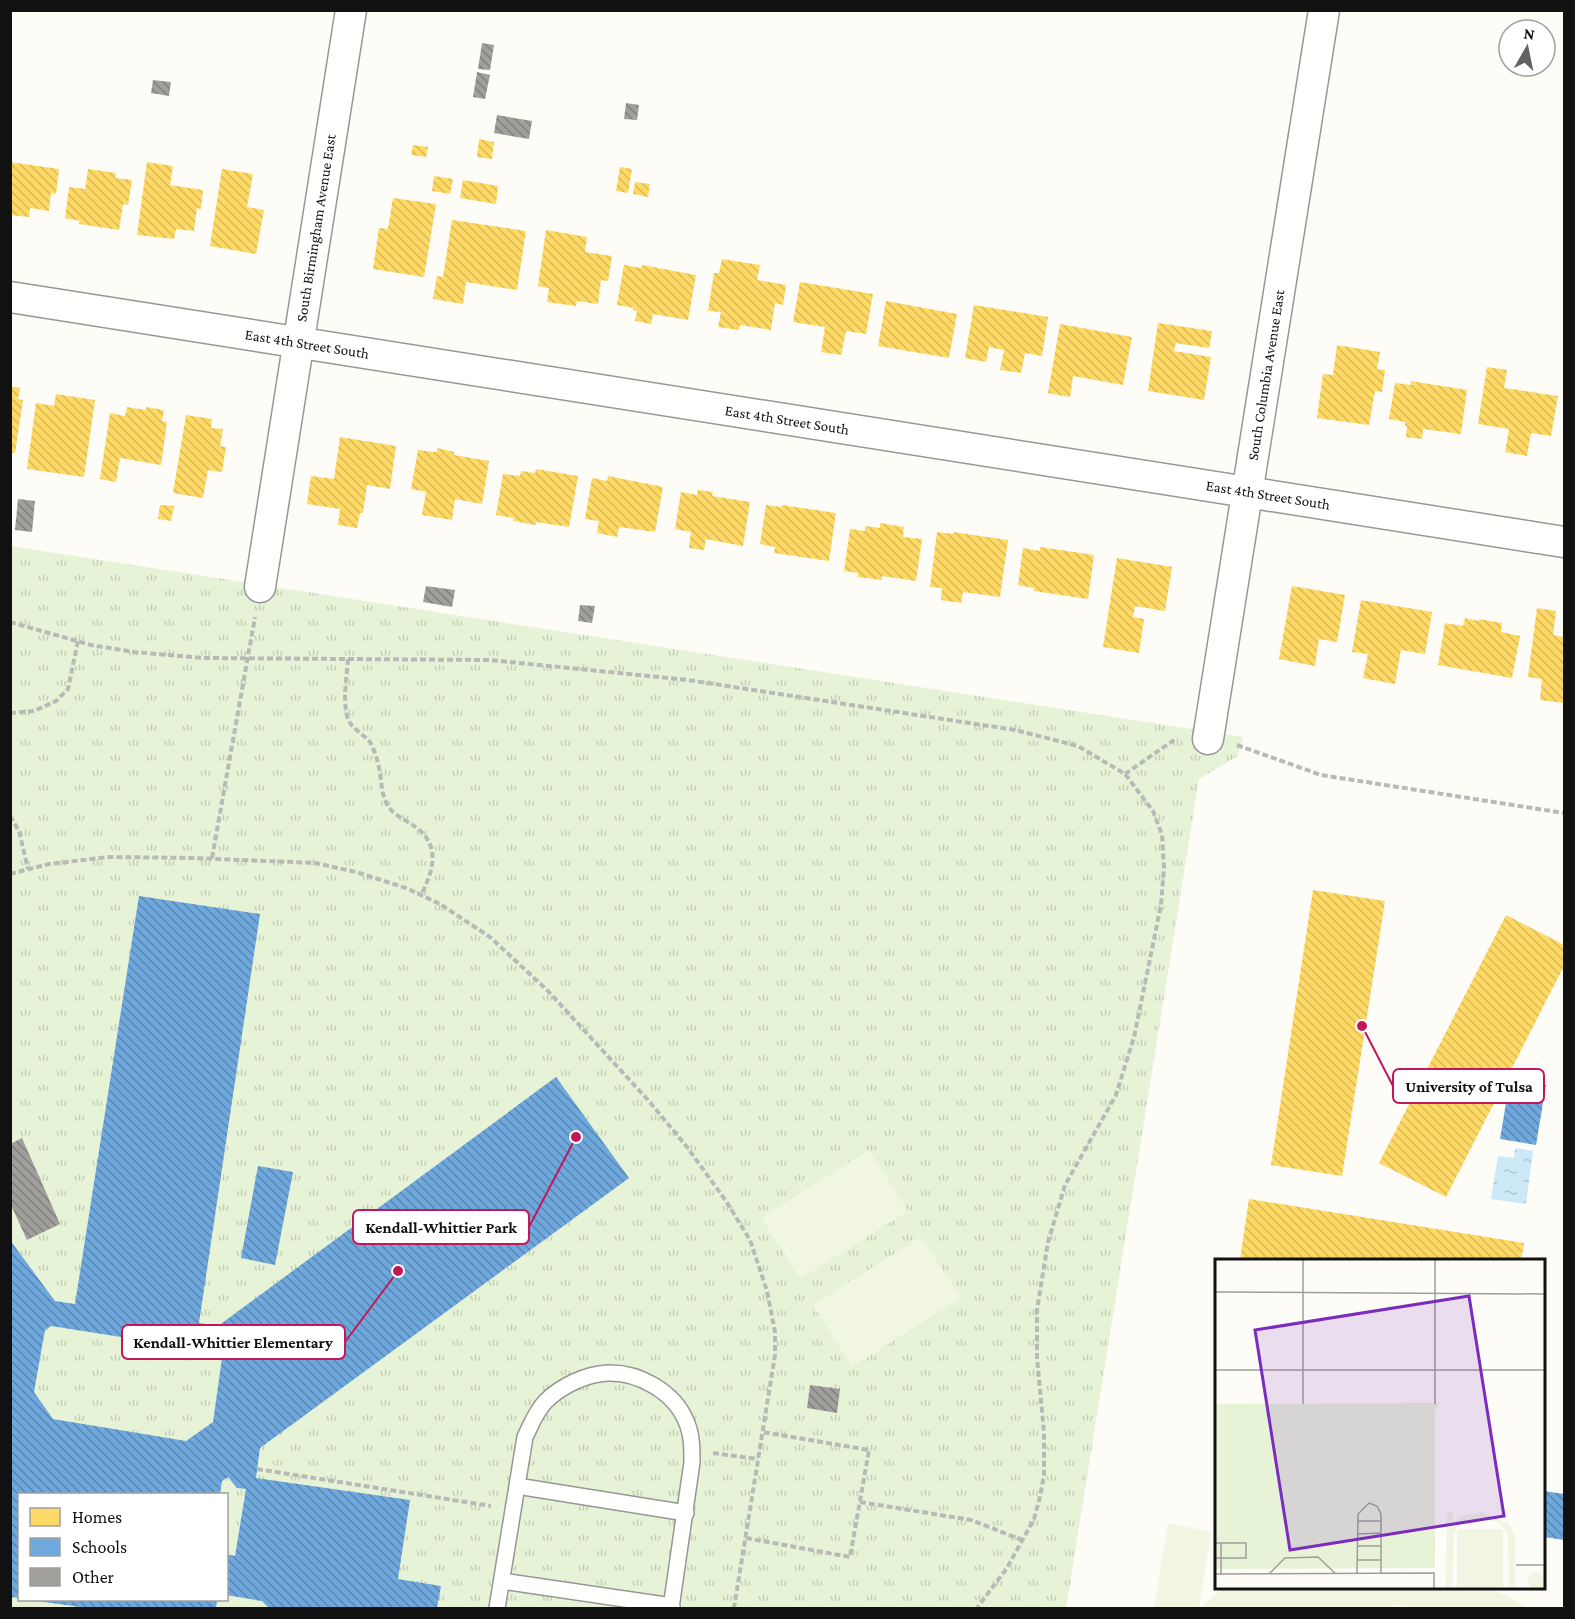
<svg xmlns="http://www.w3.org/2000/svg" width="1575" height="1619" viewBox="0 0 1575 1619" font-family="'Crimson Pro',serif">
	<defs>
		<pattern id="grass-tufts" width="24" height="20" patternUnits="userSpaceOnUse" patternTransform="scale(1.5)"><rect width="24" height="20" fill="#e7f3d7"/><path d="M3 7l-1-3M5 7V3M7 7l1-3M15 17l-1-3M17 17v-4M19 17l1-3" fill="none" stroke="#c5cfb8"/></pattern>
		<pattern id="water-ripples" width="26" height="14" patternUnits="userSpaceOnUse" patternTransform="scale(1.5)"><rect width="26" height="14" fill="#cde8f7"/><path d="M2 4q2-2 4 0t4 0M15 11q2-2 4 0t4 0" fill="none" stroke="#afc6d3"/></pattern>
		<pattern id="homes-back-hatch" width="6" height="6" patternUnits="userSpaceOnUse" patternTransform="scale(1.5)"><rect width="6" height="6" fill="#ffd966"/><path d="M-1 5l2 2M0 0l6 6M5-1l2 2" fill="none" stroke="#dab957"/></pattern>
		<pattern id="schools-back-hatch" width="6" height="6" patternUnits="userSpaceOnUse" patternTransform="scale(1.5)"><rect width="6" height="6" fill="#6fa8dc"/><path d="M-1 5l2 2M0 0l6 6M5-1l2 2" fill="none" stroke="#5a87b1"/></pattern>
		<pattern id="building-back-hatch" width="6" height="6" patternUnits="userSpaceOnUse" patternTransform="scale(1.5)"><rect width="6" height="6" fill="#a19f9c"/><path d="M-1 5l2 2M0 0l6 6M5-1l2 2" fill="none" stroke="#82807e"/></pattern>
	</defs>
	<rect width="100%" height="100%" fill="#fdfcf7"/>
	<!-- grass -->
	<path fill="url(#grass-tufts)" fill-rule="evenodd" d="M 10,546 L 1243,737 L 1238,756 L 1199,779 L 1066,1608 L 11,1608 ZM 20,1494 L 226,1494 L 226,1600 L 20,1600 Z"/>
	<!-- pitch -->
	<path fill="#f0f6e1" d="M 869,1150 L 908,1211 L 800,1279 L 761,1218 Z
		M 921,1237 L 961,1298 L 852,1367 L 813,1305 Z
		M 1168,1523 L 1211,1532 L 1199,1608 L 1221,1590 L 1226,1588 L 1487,1588 L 1509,1597 L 1527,1608 L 1410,1608 L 1410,1607 L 1394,1605 L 1393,1608 L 1154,1608 Z"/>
	<!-- water -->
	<path fill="url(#water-ripples)" d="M 1515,1148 L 1533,1151 L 1526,1204 L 1491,1199 L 1498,1156 L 1514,1158 Z"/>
	<!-- homes -->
	<path fill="url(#homes-back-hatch)" d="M 479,139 L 494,142 L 492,159 L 477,157 Z
		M 413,145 L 428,147 L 426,157 L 411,155 Z
		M 10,162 L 59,169 L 56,194 L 51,193 L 49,211 L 30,208 L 29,217 L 10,215 Z
		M 147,162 L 173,166 L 170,185 L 203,190 L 201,209 L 197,208 L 194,231 L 176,229 L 174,239 L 137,235 Z
		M 620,167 L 632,169 L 628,193 L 616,191 Z
		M 88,169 L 116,173 L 115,178 L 132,180 L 128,205 L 123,204 L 119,230 L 79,224 L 80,221 L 65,218 L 69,187 L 85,189 Z
		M 222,169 L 253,174 L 247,207 L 264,210 L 256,254 L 210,246 Z
		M 434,176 L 453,179 L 450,194 L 432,191 Z
		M 463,180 L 498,186 L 496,204 L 460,198 Z
		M 635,182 L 650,184 L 648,197 L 633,194 Z
		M 393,198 L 436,204 L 424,277 L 373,269 L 379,228 L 388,229 Z
		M 452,220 L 526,231 L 517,290 L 466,282 L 463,304 L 433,299 L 437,276 L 443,277 Z
		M 546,230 L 587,237 L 585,252 L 612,256 L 608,281 L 601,280 L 598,304 L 577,301 L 576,306 L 547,302 L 549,288 L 538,286 Z
		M 722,259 L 760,265 L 757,280 L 786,285 L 783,305 L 775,303 L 771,330 L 740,325 L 739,330 L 718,327 L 721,312 L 708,311 L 714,273 L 719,273 Z
		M 624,265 L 641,268 L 642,265 L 696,275 L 688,320 L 653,314 L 651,324 L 635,321 L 637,311 L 633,310 L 634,308 L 617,305 Z
		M 800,282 L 873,294 L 866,334 L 846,331 L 841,355 L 821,352 L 825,327 L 793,322 Z
		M 886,301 L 957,314 L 949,358 L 878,346 Z
		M 974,305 L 1048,317 L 1042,356 L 1025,353 L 1021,373 L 1000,370 L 1004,350 L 989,347 L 986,362 L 965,358 Z
		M 1158,323 L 1212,331 L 1209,348 L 1176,343 L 1174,351 L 1211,357 L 1204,400 L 1148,391 Z
		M 1060,324 L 1132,337 L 1123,385 L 1073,376 L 1070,397 L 1048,393 Z
		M 1337,345 L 1380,352 L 1377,369 L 1385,370 L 1382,392 L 1375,391 L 1369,425 L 1317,418 L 1323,374 L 1333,375 Z
		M 1487,367 L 1507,370 L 1504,388 L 1558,396 L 1551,436 L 1531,433 L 1527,456 L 1505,452 L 1509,429 L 1478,424 Z
		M 1411,381 L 1467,390 L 1461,434 L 1423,429 L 1422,439 L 1406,437 L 1407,426 L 1405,426 L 1405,422 L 1389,419 L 1395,383 L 1411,385 Z
		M 10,386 L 20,388 L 18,399 L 23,400 L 15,453 L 10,452 Z
		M 56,394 L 95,400 L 84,477 L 27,469 L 36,403 L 54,406 Z
		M 127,407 L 146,410 L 146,407 L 164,410 L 162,421 L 167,422 L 161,465 L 120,458 L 116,482 L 100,479 L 110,413 L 125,416 Z
		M 186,415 L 212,419 L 211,428 L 223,429 L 220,446 L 226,447 L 222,472 L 208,470 L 203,498 L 173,493 Z
		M 340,437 L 396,446 L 390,489 L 367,485 L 363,513 L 360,513 L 357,528 L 338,525 L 340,509 L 307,504 L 311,476 L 334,479 Z
		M 437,448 L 454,452 L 454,455 L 489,461 L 482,504 L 455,499 L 452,520 L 422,515 L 426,492 L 411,489 L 418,450 L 433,452 L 437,452 Z
		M 536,469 L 578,476 L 569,527 L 536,522 L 536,525 L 513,521 L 514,518 L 496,515 L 503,474 L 520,476 L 521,471 L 535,473 Z
		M 608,476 L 663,487 L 655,532 L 619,527 L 617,537 L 597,533 L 599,521 L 585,519 L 592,478 L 607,481 Z
		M 698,490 L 713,492 L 712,496 L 750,502 L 743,546 L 706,539 L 704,550 L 689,548 L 691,532 L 675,529 L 681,492 L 697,495 Z
		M 160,505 L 174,506 L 171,521 L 158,519 Z
		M 766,505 L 781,507 L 782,505 L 836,513 L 829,561 L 774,553 L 775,547 L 760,544 Z
		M 880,523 L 904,527 L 903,537 L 922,539 L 916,581 L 882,576 L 882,580 L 858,577 L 858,573 L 844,571 L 850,529 L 865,531 L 865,526 L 880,528 Z
		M 937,532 L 953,534 L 953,532 L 1008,540 L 1000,597 L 963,592 L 961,603 L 941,600 L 942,588 L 930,587 Z
		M 1040,547 L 1094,555 L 1088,599 L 1034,591 L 1034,588 L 1018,585 L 1023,548 L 1040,551 Z
		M 1117,558 L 1172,567 L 1165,611 L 1135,606 L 1133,617 L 1144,619 L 1139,653 L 1103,647 Z
		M 1292,586 L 1345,595 L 1337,642 L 1319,639 L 1315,666 L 1279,659 Z
		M 1361,600 L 1432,612 L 1425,654 L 1401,650 L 1395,684 L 1363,678 L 1368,654 L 1352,652 Z
		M 1537,608 L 1556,611 L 1553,635 L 1564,637 L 1564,703 L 1540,700 L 1542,679 L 1528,677 Z
		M 1465,618 L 1479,621 L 1479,619 L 1502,623 L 1501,632 L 1520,636 L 1512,678 L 1438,665 L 1445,623 L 1463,626 Z
		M 1313,890 L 1385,901 L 1342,1176 L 1271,1165 Z
		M 1506,915 L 1564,945 L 1564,966 L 1446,1197 L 1379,1163 Z
		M 1249,1199 L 1524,1243 L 1521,1260 L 1240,1260 Z"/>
	<!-- schools -->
	<path fill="url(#schools-back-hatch)" fill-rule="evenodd" d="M 139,896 L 260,914 L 199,1323 L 218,1326 L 556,1077 L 629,1178 L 260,1448 L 256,1478 L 410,1500 L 398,1579 L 441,1586 L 437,1608 L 269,1608 L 262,1601 L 226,1595 L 226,1554 L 235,1556 L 246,1489 L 237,1488 L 228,1477 L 222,1481 L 220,1494 L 20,1494 L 20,1598 L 10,1597 L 10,1240 L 55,1301 L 75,1304 ZM 51,1326 L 217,1352 L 222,1358 L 213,1422 L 186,1441 L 53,1419 L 34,1392 L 45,1330 Z
		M 1510,1079 L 1546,1085 L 1536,1145 L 1500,1139 Z
		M 258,1166 L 293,1172 L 275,1265 L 241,1258 Z
		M 1544,1491 L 1564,1494 L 1564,1540 L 1544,1537 Z
		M 37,1600 L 217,1600 L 216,1608 L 87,1608 L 37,1601 Z"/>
	<!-- building -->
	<path fill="url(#building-back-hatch)" d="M 482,43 L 494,45 L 490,70 L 478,69 Z
		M 477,72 L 490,75 L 485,99 L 473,97 Z
		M 153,80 L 171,82 L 169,96 L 151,93 Z
		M 626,103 L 639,105 L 637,120 L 624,119 Z
		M 497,115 L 532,121 L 529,139 L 494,133 Z
		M 18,499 L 35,501 L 32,532 L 15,530 Z
		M 426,586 L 455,590 L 452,607 L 423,602 Z
		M 580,605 L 595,606 L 592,623 L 578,621 Z
		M 22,1138 L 60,1224 L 27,1240 L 10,1203 L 10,1144 Z
		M 810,1385 L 840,1389 L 837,1413 L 807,1408 Z"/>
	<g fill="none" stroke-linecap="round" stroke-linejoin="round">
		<!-- lane casing -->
		<g stroke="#979795" stroke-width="18">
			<path id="lane" d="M 517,1486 L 686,1513
				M 502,1581 L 672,1606
				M 497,1608 L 525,1437 C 531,1425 536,1411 546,1401 C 561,1386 586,1374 608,1373 C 639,1372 674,1392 686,1421 C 692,1434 692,1448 692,1462 L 671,1608"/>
		</g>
		<!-- street casing -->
		<g stroke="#979795" stroke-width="33">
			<path id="street" d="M 10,297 L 1564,542
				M 260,587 L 351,10
				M 1208,739 L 1324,10"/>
		</g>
		<!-- path -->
		<path stroke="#b9b9b8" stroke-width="4" stroke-dasharray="6 3" stroke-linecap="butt" d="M 10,622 L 91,645 L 134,652 L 204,658 L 490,660 L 688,680 L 1015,730 L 1078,746 L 1125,774 L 1153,811 L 1162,835 L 1164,867 L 1161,905 L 1134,1037 L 1116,1095 L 1065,1185 L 1048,1242 L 1037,1310 L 1037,1358 L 1044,1432 L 1044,1475 L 1040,1497 L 1034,1519 L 1007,1568 L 977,1608
			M 348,659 C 347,676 341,708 350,723 C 355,730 364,735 370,742 C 373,748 377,757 378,764 C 382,777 380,791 387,804 C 391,813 403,819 411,824 C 441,842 435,868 421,895
			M 10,713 L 34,711 L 56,701 L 68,689 L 78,641
			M 1237,745 L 1321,775 L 1564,813
			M 1125,774 L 1177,738
			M 10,816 L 19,831 L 28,869
			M 212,858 L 255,617
			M 10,874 L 49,864 L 109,857 L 193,858 L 315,863 L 356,872 L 406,888 L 440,904 L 490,937 L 548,991 L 648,1100 L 687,1147 L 726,1201 L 750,1240 L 767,1291 L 775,1332 L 775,1355 L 734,1608
			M 713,1453 L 758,1459
			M 257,1469 L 491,1506
			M 860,1502 L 971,1520 L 1022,1540
			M 746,1538 L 850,1557 L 869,1450 L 762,1432"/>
		<!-- lane -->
		<use href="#lane" stroke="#fffffe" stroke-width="15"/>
		<!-- street -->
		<use href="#street" stroke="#fffffe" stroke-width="30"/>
	</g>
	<g text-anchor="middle" stroke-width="6" stroke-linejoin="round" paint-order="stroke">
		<!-- street labels -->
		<g font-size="15" fill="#111" stroke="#fff">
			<text transform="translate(316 228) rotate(-81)" y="5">South Birmingham Avenue East</text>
			<text transform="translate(307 344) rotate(9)" y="5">East 4th Street South</text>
			<text transform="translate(1266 375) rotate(-81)" y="5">South Columbia Avenue East</text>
			<text transform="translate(787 420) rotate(9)" y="5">East 4th Street South</text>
			<text transform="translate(1268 495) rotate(9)" y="5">East 4th Street South</text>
		</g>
	</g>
	<!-- overview -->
	<g transform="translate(1215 1259)">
		<rect width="330" height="330" fill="#fdfcf7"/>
		<path d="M 225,144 L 220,151 L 220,309 L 0,310 L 0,145 Z" fill="#e7f3d7"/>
		<path d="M 232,253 L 238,253 L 238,263 L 249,256 L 267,253 L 294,265 L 300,277 L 300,329 L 294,329 L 293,274 L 282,263 L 265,259 L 247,264 L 239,273 L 237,329 L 231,329 ZM 242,270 L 288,270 L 288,329 L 242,329 ZM313 322a9 9 0 1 1 18 0a9 9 0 1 1-18 0Z" fill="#f0f6e1"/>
		<path fill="none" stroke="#9f9e9b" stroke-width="1.5" d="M 0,33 L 330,35M 0,111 L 330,111M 88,145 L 88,1M 220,145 L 220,1M 143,262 L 166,262M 143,275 L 166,274M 0,284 L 31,284 L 31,299 L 0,299M 6,284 L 6,315M 143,287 L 166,287M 143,301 L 166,301M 301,306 L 330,306M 0,315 L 219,314 L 219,329M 54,315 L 70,299 L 103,298 L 121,315M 142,315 L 143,255 L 154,244 L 162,247 L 166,255 L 166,314"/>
		<path fill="#7b2cbf" fill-opacity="0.15" stroke="#7b2cbf" stroke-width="3" d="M 254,37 L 289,257 L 75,291 L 40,71 Z"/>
		<rect width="330" height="330" fill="none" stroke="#111" stroke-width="3"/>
	</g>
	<!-- callouts -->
	<path fill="none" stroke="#c2185b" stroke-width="2" d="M1362 1026L1393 1086M576 1137L529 1227M398 1271L345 1342"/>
	<g fill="#c2185b" stroke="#fff" stroke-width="2">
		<circle cx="1362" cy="1026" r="6"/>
		<circle cx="576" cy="1137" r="6"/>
		<circle cx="398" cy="1271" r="6"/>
	</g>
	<g fill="#fff" stroke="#c2185b" stroke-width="2">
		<rect x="1393" y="1069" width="151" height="34" rx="6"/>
		<rect x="353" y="1210" width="176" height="34" rx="6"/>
		<rect x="122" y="1325" width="223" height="34" rx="6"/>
	</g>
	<g font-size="16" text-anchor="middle" font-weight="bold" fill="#111">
		<text x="1469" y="1092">University of Tulsa</text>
		<text x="441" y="1233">Kendall-Whittier Park</text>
		<text x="233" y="1348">Kendall-Whittier Elementary</text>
	</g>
	<!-- border -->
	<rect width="1575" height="1619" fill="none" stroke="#111111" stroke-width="24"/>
	<!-- legend -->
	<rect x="18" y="1493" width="210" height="108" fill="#ffffff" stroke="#a0a0a0" stroke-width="1.5"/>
	<rect x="30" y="1508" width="30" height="18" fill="#ffd966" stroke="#a0a0a0" stroke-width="1.5"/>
	<text x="72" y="1523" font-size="18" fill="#111111">Homes</text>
	<rect x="30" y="1538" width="30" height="18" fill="#6fa8dc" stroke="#a0a0a0" stroke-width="1.5"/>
	<text x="72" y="1553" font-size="18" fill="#111111">Schools</text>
	<rect x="30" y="1568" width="30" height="18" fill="#a19f9c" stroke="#a0a0a0" stroke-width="1.5"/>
	<text x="72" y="1583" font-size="18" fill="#111111">Other</text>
	<!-- north arrow -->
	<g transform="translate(1527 48) rotate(9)"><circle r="28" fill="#ffffff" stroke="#a0a0a0" stroke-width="1.5"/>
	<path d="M0-4.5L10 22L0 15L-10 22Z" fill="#646362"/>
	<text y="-9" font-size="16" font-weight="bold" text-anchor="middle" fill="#111111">N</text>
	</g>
</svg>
